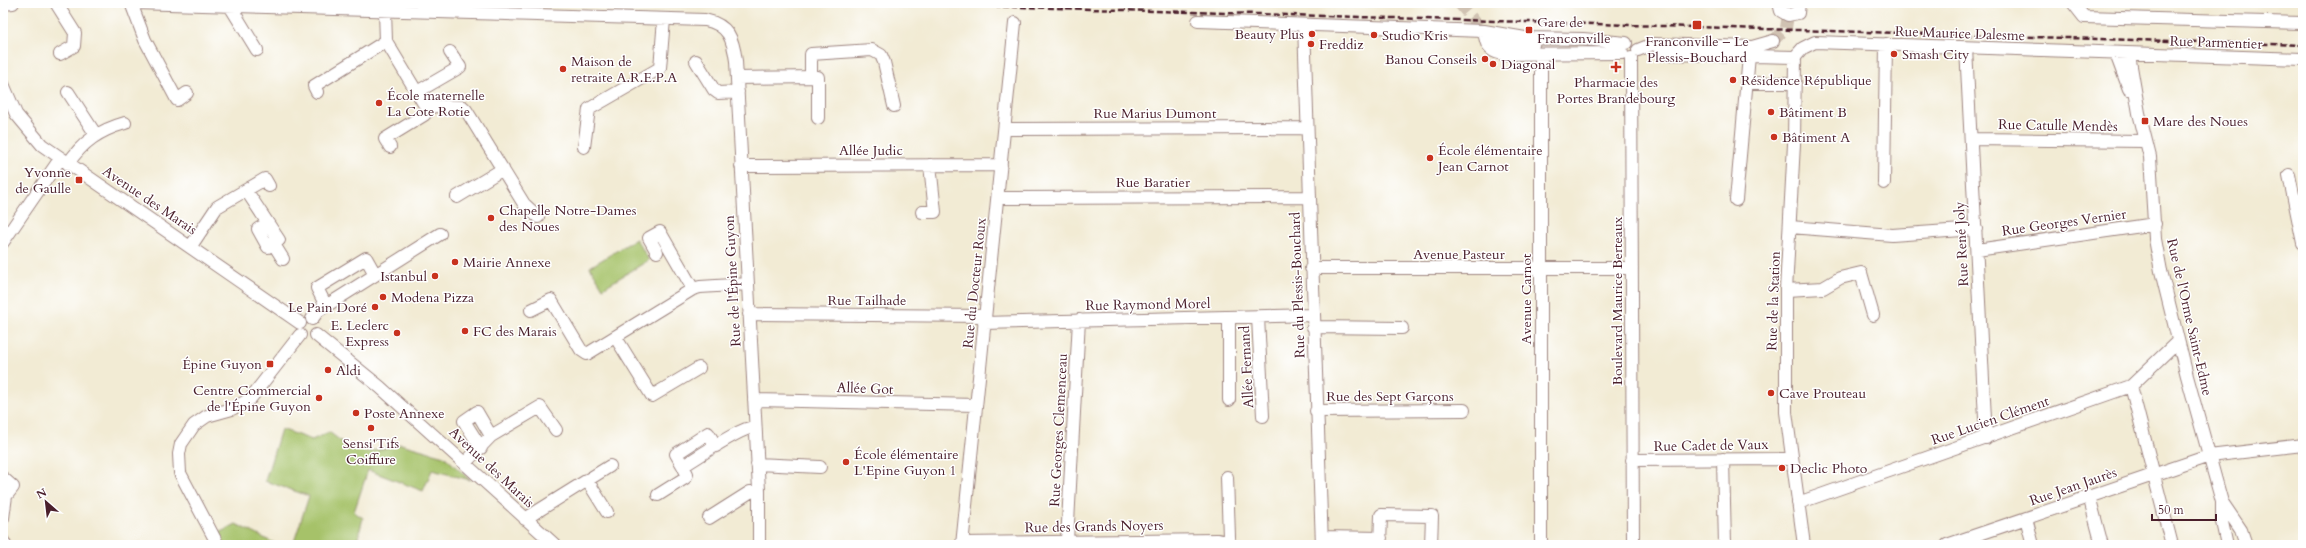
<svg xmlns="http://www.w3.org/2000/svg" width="2306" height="548" viewBox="0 0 2306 548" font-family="Cardo,serif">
	<rect width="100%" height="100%" fill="#fff"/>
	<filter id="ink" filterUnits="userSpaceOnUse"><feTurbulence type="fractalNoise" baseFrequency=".025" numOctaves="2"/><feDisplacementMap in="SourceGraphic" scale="8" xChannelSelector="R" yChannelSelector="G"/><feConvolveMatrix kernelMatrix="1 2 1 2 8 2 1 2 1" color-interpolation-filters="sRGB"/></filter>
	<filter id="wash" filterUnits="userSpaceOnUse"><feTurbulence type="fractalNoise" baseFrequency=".012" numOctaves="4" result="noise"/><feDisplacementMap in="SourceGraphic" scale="16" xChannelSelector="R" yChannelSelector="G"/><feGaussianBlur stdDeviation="0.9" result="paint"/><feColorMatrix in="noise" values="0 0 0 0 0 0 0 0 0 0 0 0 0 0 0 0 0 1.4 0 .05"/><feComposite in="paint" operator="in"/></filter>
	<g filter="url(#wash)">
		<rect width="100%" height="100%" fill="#f2ebd4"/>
		<!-- green -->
		<path fill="#a6c269" stroke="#78704a" d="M 636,239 L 649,260 L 603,288 L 590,267 Z
			M 281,429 L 312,440 L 329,432 L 350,448 L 369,452 L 401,444 L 444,456 L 470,480 L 432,470 L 423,491 L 368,470 L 354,512 L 363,518 L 356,545 L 293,545 L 309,496 L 265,481 Z
			M 236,524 L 278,545 L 216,545 L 213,536 Z"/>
	</g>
	<g filter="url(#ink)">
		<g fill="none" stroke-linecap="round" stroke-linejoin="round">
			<!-- minor-tunnel -->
			<path stroke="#d0c2b2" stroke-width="12" stroke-dasharray="12 6" stroke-linecap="butt" d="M 1459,3 L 1487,36
				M 1773,41 L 1786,28 L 1790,3"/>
			<!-- minor casing -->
			<g stroke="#9e8580" stroke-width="14">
				<path id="minor" d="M 56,3 L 75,33 L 74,46 L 60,54
					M 131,3 L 145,40 L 177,100 L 187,93
					M 135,3 L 705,20 C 729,25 733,39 736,61 L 759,490 L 759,545
					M 1779,3 L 1781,11 L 1788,15 L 1798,13 L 1799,3
					M 2073,3 L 2084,17 L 2303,23
					M 3,4 L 13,3
					M 230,6 L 257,50
					M 385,11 L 386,41 L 424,104 L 432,106 L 463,107 L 466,110 L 524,204 L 538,217
					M 1198,21 L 1484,31 L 1525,38 L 1583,39 L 1626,43
					M 1304,25 L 1322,545
					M 1484,31 C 1486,45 1488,51 1502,54 L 1622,53
					M 1493,40 L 1510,45 L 1533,45
					M 1655,44 L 1666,54 L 1795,57
					M 1966,48 L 1986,438
					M 1638,50 L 1653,44 L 1752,47 L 1773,41
					M 2116,54 L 2129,89
					M 2129,55 L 2139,113 L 2150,157 L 2155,239 L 2161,271 L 2187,376 L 2222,502 L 2241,530 L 2246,545
					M 1795,57 L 1803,48 L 1815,42 L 2303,59
					M 1795,57 L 1794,144 L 1786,290 L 1786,412 L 1804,545
					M 1631,58 L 1633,545
					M 696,61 L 714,90 L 718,93 L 738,92
					M 811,77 L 811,54 L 872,50 L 881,55 L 884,62 L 894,106
					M 737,78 L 818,77 L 818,118
					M 1747,83 L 1795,83
					M 3,84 L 16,114 L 42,145 L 300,323
					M 68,92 L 96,135
					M 317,92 L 314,86 L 386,41
					M 417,92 L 460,67 L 450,52
					M 1005,129 L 1306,128
					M 1971,139 L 2145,141
					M 390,147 L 385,139 L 424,115 L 432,106
					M 584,147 L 589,109 L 660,68 L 664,19
					M 68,164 C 82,142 100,130 125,123
					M 741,166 L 1001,165
					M 2289,175 L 2303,243
					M 1884,183 L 1886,44
					M 246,190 L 265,179 L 269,186
					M 457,197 L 503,169
					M 998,198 L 1308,197
					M 1736,200 L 1749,56
					M 922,212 L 935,212 L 930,165
					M 1790,227 L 1892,235 L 1976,229
					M 3,242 L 60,159
					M 273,243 L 283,259
					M 191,246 L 217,207 L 246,190 L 279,240 L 268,247 L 258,229 L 268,223
					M 1977,250 L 2155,224
					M 657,252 L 649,238 L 660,232 L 693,289
					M 1311,268 L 1632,268
					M 1786,290 L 1823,288 L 1840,278 L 1861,273 L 1873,315
					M 326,306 L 317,288 L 366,258 L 375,274
					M 531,310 L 551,300 L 581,350 L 587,354 L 693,289 L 700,287 L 748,284
					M 749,314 L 985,316
					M 1258,317 L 1263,416
					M 1229,318 L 1229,400
					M 312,319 L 318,311 L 440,234
					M 984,323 L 1313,315
					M 1313,327 L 1402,328
					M 316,335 L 380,387 L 555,545
					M 616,338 L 652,396 L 699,368
					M 2131,386 L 2172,545
					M 754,400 L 976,405
					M 1316,411 L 1464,410
					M 481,448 L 464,421 L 477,412 L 491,436
					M 1723,459 L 1725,545
					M 1632,460 L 1791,459
					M 465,463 L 491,436 L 540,407 L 556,430
					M 757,464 L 820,467
					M 683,466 L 676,454 L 708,433 L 716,446
					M 3,478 L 13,487 L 6,496 L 3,518
					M 587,480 L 607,512
					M 658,495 L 685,478 L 687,474 L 683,466 C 699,457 740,427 755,427
					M 2089,496 L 2102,545
					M 1798,503 L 2131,386 L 2178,341
					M 2222,503 L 2222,522 L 2227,545
					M 709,518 L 750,492 L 759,490
					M 2026,518 L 2033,545
					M 525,519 L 610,466
					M 1322,537 L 1381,538
					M 3,541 L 5,545
					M 1067,541 L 1079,320
					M 1226,542 L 1229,537 L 1227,477
					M 962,543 L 1218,540 L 1226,542
					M 218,545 L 180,473 L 179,454 L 181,444 L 194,425 L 207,416 L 232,409 L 250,399 L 300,335
					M 962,545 L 1015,23
					M 1380,545 L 1381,515 L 1432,516 L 1431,545
					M 1541,545 L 1541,54
					M 1947,545 L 2209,456 L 2303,445"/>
			</g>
			<!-- minor -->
			<use href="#minor" stroke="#fff" stroke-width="12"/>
			<!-- rail -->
			<path stroke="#4a1f2b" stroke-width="2.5" stroke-dasharray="6 3" stroke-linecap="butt" d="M 886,3 L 2303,45"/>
		</g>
	</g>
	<!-- markers -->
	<g fill="#c8321e" stroke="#fff" stroke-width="1.5">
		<rect x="1692" y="20" width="10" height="10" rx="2"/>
		<rect x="1525" y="26" width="8" height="8" rx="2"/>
		<circle cx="1312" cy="34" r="4"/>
		<circle cx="1374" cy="35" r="4"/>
		<circle cx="1311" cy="44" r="4"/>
		<circle cx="1894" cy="54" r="4"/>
		<circle cx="1485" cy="59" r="4"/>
		<circle cx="1493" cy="64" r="4"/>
		<path d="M1614 61h4v4h4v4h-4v4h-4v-4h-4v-4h4z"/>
		<circle cx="563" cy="69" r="4"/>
		<circle cx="1733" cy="80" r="4"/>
		<circle cx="379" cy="103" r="4"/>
		<circle cx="1771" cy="112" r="4"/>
		<rect x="2141" y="117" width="8" height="8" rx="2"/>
		<circle cx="1774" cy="137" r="4"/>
		<circle cx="1430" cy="158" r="4"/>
		<rect x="75" y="176" width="8" height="8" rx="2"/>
		<circle cx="491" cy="218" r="4"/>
		<circle cx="455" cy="262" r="4"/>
		<circle cx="435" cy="276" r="4"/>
		<circle cx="383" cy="297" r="4"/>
		<circle cx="375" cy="307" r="4"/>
		<circle cx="465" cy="331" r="4"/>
		<circle cx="397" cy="333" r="4"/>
		<rect x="266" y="360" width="8" height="8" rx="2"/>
		<circle cx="328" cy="370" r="4"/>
		<circle cx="1771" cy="393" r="4"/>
		<circle cx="319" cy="398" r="4"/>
		<circle cx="356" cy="413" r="4"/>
		<circle cx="371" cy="428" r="4"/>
		<circle cx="846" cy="462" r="4"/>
		<circle cx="1782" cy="468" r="4"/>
	</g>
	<g text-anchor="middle" stroke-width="3" stroke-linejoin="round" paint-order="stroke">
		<!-- poi labels -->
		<g font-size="14" fill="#4a1f2b" stroke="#fff" text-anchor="start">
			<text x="1537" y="27">Gare de<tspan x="1537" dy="16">Franconville</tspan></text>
			<text x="1304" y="39" text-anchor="end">Beauty Plus</text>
			<text x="1382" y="40">Studio Kris</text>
			<text x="1697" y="46" text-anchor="middle">Franconville – Le<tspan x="1697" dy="16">Plessis-Bouchard</tspan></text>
			<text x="1319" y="49">Freddiz</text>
			<text x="1902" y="59">Smash City</text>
			<text x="1477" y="64" text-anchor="end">Banou Conseils</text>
			<text x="571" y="66">Maison de<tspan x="571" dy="16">retraite A.R.E.P.A</tspan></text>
			<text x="1501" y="69">Diagonal</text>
			<text x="1741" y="85">Résidence République</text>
			<text x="1616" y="87" text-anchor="middle">Pharmacie des<tspan x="1616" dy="16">Portes Brandebourg</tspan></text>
			<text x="387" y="100">École maternelle<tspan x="387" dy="16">La Cote Rotie</tspan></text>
			<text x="1779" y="117">Bâtiment B</text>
			<text x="2153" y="126">Mare des Noues</text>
			<text x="1782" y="142">Bâtiment A</text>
			<text x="1438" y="155">École élémentaire<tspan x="1438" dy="16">Jean Carnot</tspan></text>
			<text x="71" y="177" text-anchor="end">Yvonne<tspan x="71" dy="16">de Gaulle</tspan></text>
			<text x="499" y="215">Chapelle Notre-Dames<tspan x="499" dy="16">des Noues</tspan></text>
			<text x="463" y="267">Mairie Annexe</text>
			<text x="427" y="281" text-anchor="end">Istanbul</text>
			<text x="391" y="302">Modena Pizza</text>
			<text x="367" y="312" text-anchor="end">Le Pain Doré</text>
			<text x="389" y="330" text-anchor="end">E. Leclerc<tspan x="389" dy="16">Express</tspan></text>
			<text x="473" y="336">FC des Marais</text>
			<text x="262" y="369" text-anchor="end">Épine Guyon</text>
			<text x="336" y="375">Aldi</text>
			<text x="311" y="395" text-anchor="end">Centre Commercial<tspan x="311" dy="16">de l'Épine Guyon</tspan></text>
			<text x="1779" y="398">Cave Prouteau</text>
			<text x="364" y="418">Poste Annexe</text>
			<text x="371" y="448" text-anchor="middle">Sensi'Tifs<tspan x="371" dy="16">Coiffure</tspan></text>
			<text x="854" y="459">École élémentaire<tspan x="854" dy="16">L'Epine Guyon 1</tspan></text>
			<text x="1790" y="473">Declic Photo</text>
		</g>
		<!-- street labels -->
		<g font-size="14" fill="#4a1f2b" stroke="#fff">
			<text transform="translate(1960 33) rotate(2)" y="5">Rue Maurice Dalesme</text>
			<text transform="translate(2216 42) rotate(2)" y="5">Rue Parmentier</text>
			<text x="1155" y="118">Rue Marius Dumont</text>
			<text transform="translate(2058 125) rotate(1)" y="5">Rue Catulle Mendès</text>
			<text x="871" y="155">Allée Judic</text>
			<text x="1153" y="187">Rue Baratier</text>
			<text transform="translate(150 200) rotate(34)" y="5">Avenue des Marais</text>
			<text transform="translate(2064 222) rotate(-8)" y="5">Rue Georges Vernier</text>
			<text transform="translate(1961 244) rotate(-93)" y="5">Rue René Joly</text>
			<text x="1459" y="259">Avenue Pasteur</text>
			<text transform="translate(732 281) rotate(-93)" y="5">Rue de l'Épine Guyon</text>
			<text transform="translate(974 283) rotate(-84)" y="5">Rue du Docteur Roux</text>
			<text transform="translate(1297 285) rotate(-92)" y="5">Rue du Plessis-Bouchard</text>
			<text transform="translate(1526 299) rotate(-90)" y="5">Avenue Carnot</text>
			<text x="867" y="305">Rue Tailhade</text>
			<text transform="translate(1617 301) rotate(-90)" y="5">Boulevard Maurice Berteaux</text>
			<text transform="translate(1773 301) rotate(-88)" y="5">Rue de la Station</text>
			<text transform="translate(1148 304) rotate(-1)" y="5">Rue Raymond Morel</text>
			<text transform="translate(2190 317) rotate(77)" y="5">Rue de l'Orme Saint-Edme</text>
			<text transform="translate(1246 367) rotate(-93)" y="5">Allée Fernand</text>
			<text transform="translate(865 388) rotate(2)" y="5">Allée Got</text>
			<text x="1390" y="401">Rue des Sept Garçons</text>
			<text transform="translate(1990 420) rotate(-19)" y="5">Rue Lucien Clément</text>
			<text transform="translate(1058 430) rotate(-87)" y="5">Rue Georges Clemenceau</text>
			<text transform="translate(1711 445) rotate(-1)" y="5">Rue Cadet de Vaux</text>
			<text transform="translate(492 467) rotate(43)" y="5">Avenue des Marais</text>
			<text transform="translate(2073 486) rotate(-19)" y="5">Rue Jean Jaurès</text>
			<text transform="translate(1094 526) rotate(-1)" y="5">Rue des Grands Noyers</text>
		</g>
	</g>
	<!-- margin -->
	<rect width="2306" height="548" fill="none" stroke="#fff" stroke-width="16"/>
	<!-- north arrow -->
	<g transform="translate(46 502) rotate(332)" stroke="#ffffff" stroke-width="3" paint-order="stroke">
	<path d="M0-3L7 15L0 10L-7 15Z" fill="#4a1f2b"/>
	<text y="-6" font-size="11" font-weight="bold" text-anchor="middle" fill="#4a1f2b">N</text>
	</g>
	<!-- scale -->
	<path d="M2152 514v6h64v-6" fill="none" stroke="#4a1f2b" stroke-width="2"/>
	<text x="2158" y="514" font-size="12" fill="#4a1f2b" stroke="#ffffff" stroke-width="3" paint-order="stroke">50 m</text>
</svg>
